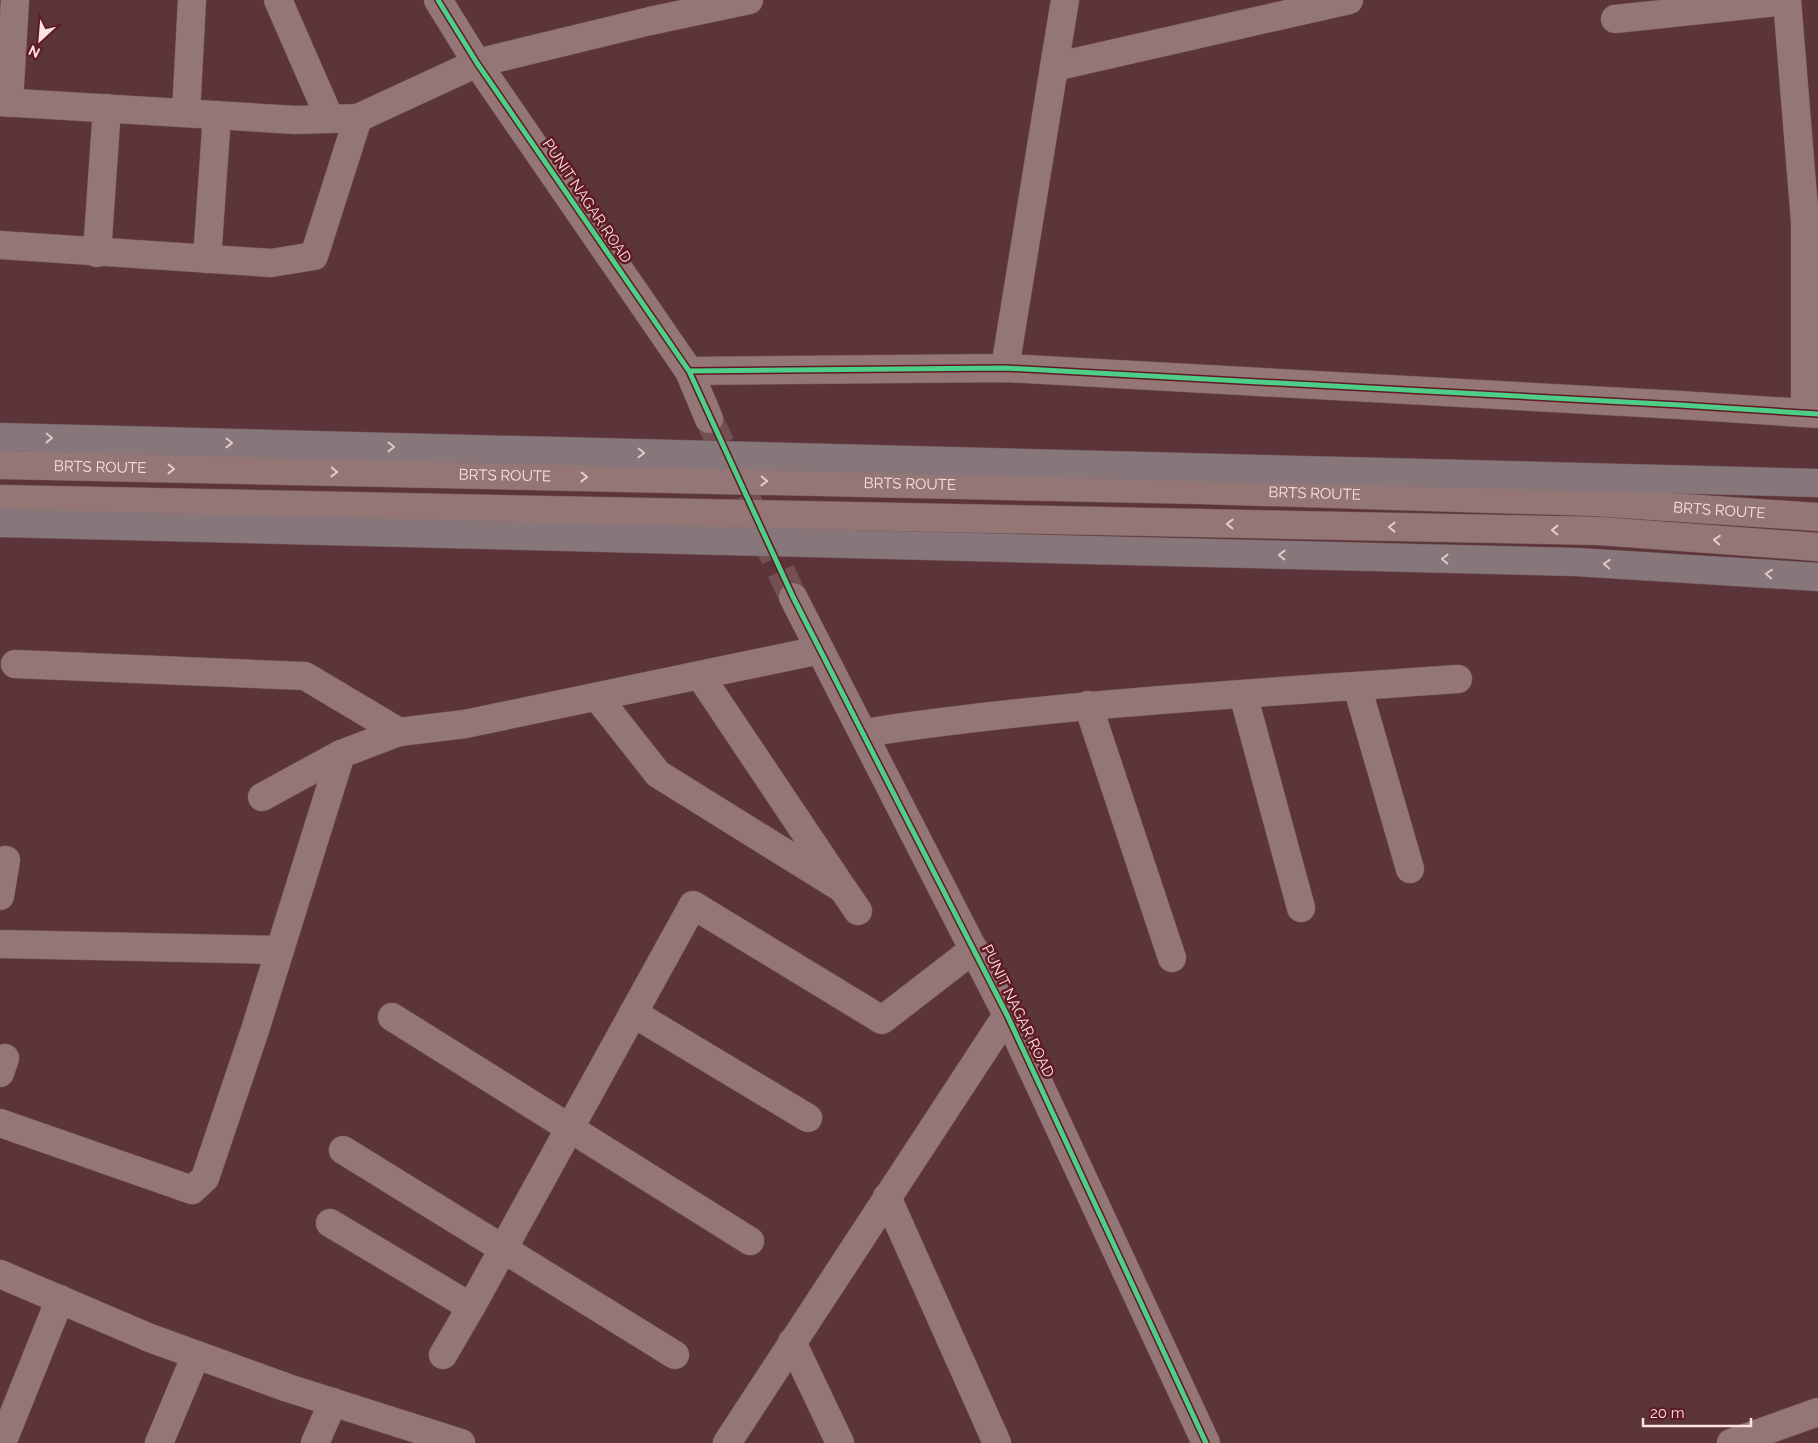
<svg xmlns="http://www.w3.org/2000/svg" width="1818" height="1443" viewBox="0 0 1818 1443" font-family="Raleway,sans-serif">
	<rect width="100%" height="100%" fill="#5c353a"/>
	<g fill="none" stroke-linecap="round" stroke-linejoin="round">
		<!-- minor-tunnel -->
		<path stroke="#744f53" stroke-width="28" stroke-dasharray="28 14" stroke-linecap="butt" d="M 709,419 L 793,597"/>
		<!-- minor casing -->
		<g stroke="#735558" stroke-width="29">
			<g id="minor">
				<path d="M 278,0 L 330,119"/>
				<path d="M 438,0 L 477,63 L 689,371 L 709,419"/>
				<path d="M 1787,0 L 1805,221 L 1805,413"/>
				<path d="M 1615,19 L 1787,1"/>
				<path d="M 1054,67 L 1349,0"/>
				<path d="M 0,102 L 296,120 L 358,118 L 477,63 L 650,21 L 749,0"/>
				<path d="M 9,103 L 15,0"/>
				<path d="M 186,113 L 192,0"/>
				<path d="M 0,245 L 271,263 L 314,256 L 358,118"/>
				<path d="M 97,253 L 107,108"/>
				<path d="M 207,259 L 217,115"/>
				<path d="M 1005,368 L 1065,0"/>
				<path d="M 689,371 L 1005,368 L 1680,405 L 1818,414"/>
				<path id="s1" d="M 0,465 L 1201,490 L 1595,502 L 1818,517"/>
				<path d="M 0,499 L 1599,531 L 1818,547"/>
				<path d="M 793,597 L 1007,1015 L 1206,1443"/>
				<path d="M 15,664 L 305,676 L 399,732"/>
				<path d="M 1357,686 L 1410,869"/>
				<path d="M 1243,694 L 1301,908"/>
				<path d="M 598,698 L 658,774 L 843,889 L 701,677"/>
				<path d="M 1088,705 L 1172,958"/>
				<path d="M 863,733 C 1060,703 1259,693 1458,679"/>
				<path d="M 262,797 L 341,754 L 399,732 L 465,724 L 820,650"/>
				<path d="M 843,889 L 858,911"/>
				<path d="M 0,896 L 6,860"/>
				<path d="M 0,944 L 280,950"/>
				<path d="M 633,1013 L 808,1118"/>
				<path d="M 392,1017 L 750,1241"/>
				<path d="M 0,1073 L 5,1058"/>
				<path d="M 0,1123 L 192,1190 L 205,1178 L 255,1030 L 341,754"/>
				<path d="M 343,1150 L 675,1355"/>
				<path d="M 887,1197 L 997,1443"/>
				<path d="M 330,1223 L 471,1307 L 693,905 L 882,1020 L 974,949"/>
				<path d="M 0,1274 L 150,1338 L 288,1388 L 461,1443"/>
				<path d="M 792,1342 L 840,1443"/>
				<path d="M 443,1355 L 471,1307"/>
				<path d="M 2,1443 L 60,1299"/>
				<path d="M 159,1443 L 196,1355"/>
				<path d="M 315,1443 L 333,1402"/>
				<path d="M 727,1443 L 1007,1015"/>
				<path d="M 1731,1443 L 1818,1412"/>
			</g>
		</g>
		<!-- major casing -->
		<g stroke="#735558" stroke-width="29">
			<path id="major" d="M 0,437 L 1818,483
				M 0,523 L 1576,562 L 1818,577"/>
		</g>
		<!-- minor -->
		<use href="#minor" stroke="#947677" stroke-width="28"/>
		<!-- major -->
		<use href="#major" stroke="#87767a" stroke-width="28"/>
		<!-- cycleway casing -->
		<g stroke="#5f1a23" stroke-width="8">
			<path id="cycleway" d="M 438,0 L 477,63 L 689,371 L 793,597 L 1007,1015 L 1206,1443
				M 689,371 L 1005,368 L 1680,405 L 1818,414"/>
		</g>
		<!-- cycleway -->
		<use href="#cycleway" stroke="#4dcf88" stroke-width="5"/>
	</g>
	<!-- one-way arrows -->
	<defs><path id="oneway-chevron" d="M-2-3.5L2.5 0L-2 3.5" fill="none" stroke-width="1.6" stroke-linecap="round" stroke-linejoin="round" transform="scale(1.25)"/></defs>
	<g stroke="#e0c7c8">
		<use href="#oneway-chevron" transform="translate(49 438) rotate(1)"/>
		<use href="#oneway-chevron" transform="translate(229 443) rotate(1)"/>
		<use href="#oneway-chevron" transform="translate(391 447) rotate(1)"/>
		<use href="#oneway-chevron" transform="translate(641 453) rotate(1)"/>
		<use href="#oneway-chevron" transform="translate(1282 555) rotate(-179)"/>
		<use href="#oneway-chevron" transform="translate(1445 559) rotate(-179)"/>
		<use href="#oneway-chevron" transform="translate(1607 564) rotate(-176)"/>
		<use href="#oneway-chevron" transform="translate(1769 574) rotate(-176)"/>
	</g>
	<g stroke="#e8cccd">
		<use href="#oneway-chevron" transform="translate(171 469) rotate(1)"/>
		<use href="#oneway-chevron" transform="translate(334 472) rotate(1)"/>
		<use href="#oneway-chevron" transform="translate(584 477) rotate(1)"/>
		<use href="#oneway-chevron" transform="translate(764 481) rotate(1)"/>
		<use href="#oneway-chevron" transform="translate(1230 524) rotate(-179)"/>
		<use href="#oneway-chevron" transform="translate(1392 527) rotate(-179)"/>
		<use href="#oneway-chevron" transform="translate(1555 530) rotate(-179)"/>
		<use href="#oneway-chevron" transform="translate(1717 540) rotate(-176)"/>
	</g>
	<g text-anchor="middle" stroke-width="5" stroke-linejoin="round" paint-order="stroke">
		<!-- street labels -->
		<g font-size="15" fill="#fde2e2" stroke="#5f1a23">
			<text transform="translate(587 201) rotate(56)" y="5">PUNIT NAGAR ROAD</text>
			<text dy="5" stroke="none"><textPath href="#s1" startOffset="100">BRTS ROUTE</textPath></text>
			<text dy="5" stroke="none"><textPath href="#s1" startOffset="505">BRTS ROUTE</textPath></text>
			<text dy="5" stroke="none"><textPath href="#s1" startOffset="910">BRTS ROUTE</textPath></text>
			<text dy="5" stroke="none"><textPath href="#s1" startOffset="1315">BRTS ROUTE</textPath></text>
			<text dy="5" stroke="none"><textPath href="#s1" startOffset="1720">BRTS ROUTE</textPath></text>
			<text transform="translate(1018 1011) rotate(64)" y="5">PUNIT NAGAR ROAD</text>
		</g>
	</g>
	<!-- north arrow -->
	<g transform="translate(40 40) rotate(206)" stroke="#5f1a23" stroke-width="4" paint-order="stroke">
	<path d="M0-4L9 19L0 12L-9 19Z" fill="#fde2e2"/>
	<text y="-8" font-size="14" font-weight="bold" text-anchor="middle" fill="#fde2e2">N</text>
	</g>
	<!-- scale -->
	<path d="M1643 1418v8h108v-8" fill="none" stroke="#fde2e2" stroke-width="2.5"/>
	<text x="1650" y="1418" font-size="15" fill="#fde2e2" stroke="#5f1a23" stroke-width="4" paint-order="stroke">20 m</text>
</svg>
